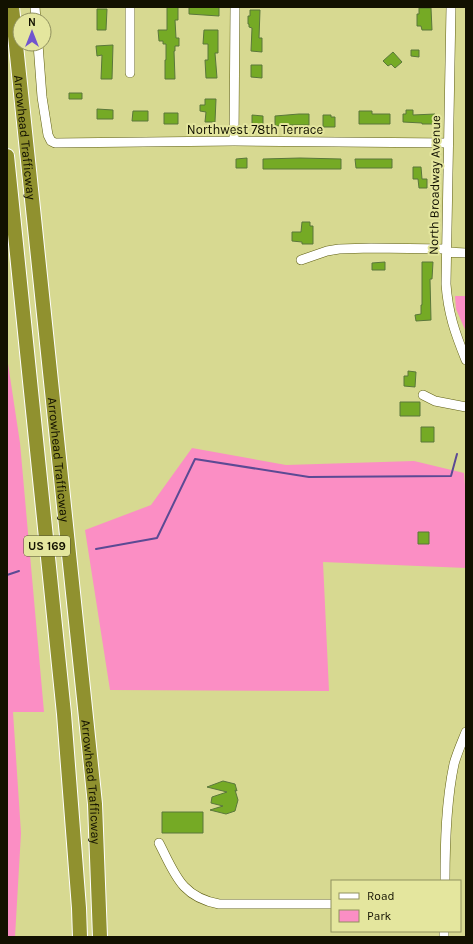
<svg xmlns="http://www.w3.org/2000/svg" width="473" height="944" viewBox="0 0 473 944" font-family="Karla,sans-serif">
	<rect width="100%" height="100%" fill="#d7d991"/>
	<!-- green -->
	<path fill="#fb8ec4" d="M 455,296 L 466,296 L 466,332 L 456,309 Z
		M 7,357 L 20,443 L 44,712 L 13,712 L 21,833 L 15,937 L 7,937 Z
		M 192,448 L 286,465 L 414,461 L 464,473 L 466,498 L 466,568 L 323,562 L 329,691 L 110,690 L 85,530 L 151,505 Z"/>
	<g fill="none" stroke-linecap="round" stroke-linejoin="round">
		<!-- stream -->
		<path stroke="#5b4a94" stroke-width="2" d="M 96,549 L 157,538 L 195,459 L 309,477 L 451,476 L 457,454
			M 7,575 L 19,571"/>
	</g>
	<!-- building -->
	<path fill="#75aa25" stroke="#5a773b" d="M 167,7 L 178,7 L 178,20 L 175,20 L 176,38 L 179,38 L 179,46 L 175,46 L 175,51 L 174,51 L 175,79 L 165,79 L 165,60 L 166,60 L 166,44 L 163,44 L 163,41 L 159,41 L 158,30 L 167,30 Z
		M 189,7 L 219,7 L 219,16 L 189,14 Z
		M 419,8 L 431,8 L 432,30 L 422,30 L 421,26 L 417,26 L 417,14 L 419,14 Z
		M 97,9 L 107,9 L 106,30 L 97,30 Z
		M 250,10 L 260,10 L 259,38 L 262,38 L 262,52 L 251,51 L 252,28 L 249,27 L 249,24 L 248,24 L 248,16 L 250,16 Z
		M 204,30 L 218,30 L 218,53 L 215,53 L 217,78 L 206,78 L 205,60 L 208,60 L 208,44 L 203,44 Z
		M 113,45 L 112,79 L 101,79 L 102,55 L 97,56 L 96,46 Z
		M 411,50 L 419,50 L 419,57 L 411,56 Z
		M 393,52 L 402,62 L 395,68 L 391,64 L 388,66 L 383,61 Z
		M 251,65 L 262,65 L 262,78 L 251,77 Z
		M 69,93 L 82,93 L 82,99 L 69,99 Z
		M 205,99 L 216,99 L 215,122 L 205,122 L 206,112 L 200,111 L 200,105 L 205,105 Z
		M 97,109 L 113,110 L 113,119 L 97,119 Z
		M 406,110 L 413,110 L 413,115 L 435,114 L 435,124 L 422,124 L 422,123 L 403,122 L 403,114 L 406,114 Z
		M 133,111 L 148,111 L 148,121 L 132,121 Z
		M 359,111 L 372,111 L 372,114 L 390,114 L 390,124 L 359,124 Z
		M 164,113 L 178,113 L 178,124 L 164,124 Z
		M 299,114 L 309,114 L 309,125 L 289,125 L 275,126 L 275,116 Z
		M 252,115 L 263,116 L 263,125 L 252,125 Z
		M 323,115 L 331,115 L 331,117 L 335,117 L 335,127 L 323,127 Z
		M 247,158 L 247,168 L 236,168 L 236,159 Z
		M 300,158 L 341,159 L 341,169 L 263,169 L 263,159 Z
		M 355,159 L 392,159 L 392,168 L 356,168 Z
		M 413,167 L 421,167 L 422,179 L 427,179 L 427,188 L 419,188 L 418,179 L 413,179 Z
		M 302,222 L 310,222 L 310,226 L 313,226 L 313,244 L 302,244 L 302,242 L 292,241 L 292,232 L 301,232 Z
		M 385,262 L 385,270 L 372,270 L 372,263 Z
		M 422,262 L 433,262 L 432,279 L 430,279 L 431,320 L 416,321 L 415,315 L 421,314 L 421,305 L 422,305 Z
		M 408,371 L 416,372 L 415,387 L 404,386 L 404,376 L 408,376 Z
		M 400,402 L 420,402 L 420,416 L 400,416 Z
		M 421,427 L 434,427 L 434,442 L 421,442 Z
		M 418,532 L 429,532 L 429,544 L 418,544 Z
		M 223,781 L 235,784 L 237,791 L 235,790 L 238,800 L 235,811 L 226,814 L 210,810 L 223,806 L 211,803 L 212,797 L 227,792 L 207,787 Z
		M 162,812 L 203,812 L 203,833 L 162,833 Z"/>
	<g fill="none" stroke-linecap="round" stroke-linejoin="round">
		<!-- minor casing -->
		<g stroke="#5e5e13" stroke-width="10">
			<path id="minor" d="M 35,7 L 36,20
				M 451,7 L 446,284 C 448,313 455,333 466,360
				M 38,44 L 42,97 L 48,135 L 51,141 L 55,143 L 234,141 L 448,143
				M 130,73 L 130,7
				M 234,141 L 235,7
				M 446,252 L 466,253
				M 301,260 L 327,251 L 339,249 L 371,248 L 446,249
				M 423,395 L 435,401 L 466,407
				M 159,843 C 175,874 181,897 219,904 L 332,904
				M 445,881 C 445,842 446,802 454,764 C 457,753 462,742 466,732
				M 444,937 L 444,931"/>
		</g>
		<!-- highway casing -->
		<g stroke="#fff" stroke-width="16">
			<g id="highway">
				<path id="s1" d="M 12,7 L 95,804 L 100,937"/>
				<path d="M 7,156 L 64,714 L 79,908 L 80,937"/>
			</g>
		</g>
		<!-- minor -->
		<use href="#minor" stroke="#fff" stroke-width="9"/>
		<!-- highway -->
		<use href="#highway" stroke="#90912f" stroke-width="14"/>
	</g>
	<g text-anchor="middle" stroke-width="4" stroke-linejoin="round" paint-order="stroke">
		<!-- shield labels -->
		<rect fill="#e4e69e" stroke="#51512f" stroke-width="1" x="24" y="536" width="46" height="20" rx="3"/>
		<g font-size="12" font-weight="bold" fill="#121100">
			<text x="47" y="550">US 169</text>
		</g>
		<!-- street labels -->
		<g font-size="13" fill="#121100" stroke="#e4e69e">
			<text x="255" y="134">Northwest 78th Terrace</text>
			<text dy="5" stroke="none"><textPath href="#s1" startOffset="131">Arrowhead Trafficway</textPath></text>
			<text transform="translate(434 185) rotate(-89)" y="5">North Broadway Avenue</text>
			<text dy="5" stroke="none"><textPath href="#s1" startOffset="455">Arrowhead Trafficway</textPath></text>
			<text dy="5" stroke="none"><textPath href="#s1" startOffset="779">Arrowhead Trafficway</textPath></text>
		</g>
	</g>
	<!-- border -->
	<rect width="473" height="944" fill="none" stroke="#121100" stroke-width="16"/>
	<!-- legend -->
	<rect x="331" y="880" width="130" height="52" fill="#e4e69e" stroke="#90915f"/>
	<rect x="339" y="893" width="20" height="6" fill="#ffffff" stroke="#90915f"/>
	<text x="367" y="900" font-size="12" fill="#121100">Road</text>
	<rect x="339" y="910" width="20" height="12" fill="#fb8ec4" stroke="#90915f"/>
	<text x="367" y="920" font-size="12" fill="#121100">Park</text>
	<!-- north arrow -->
	<g transform="translate(32 32)"><circle r="19" fill="#e4e69e" stroke="#90915f"/>
	<path d="M0-3L7 15L0 10L-7 15Z" fill="#7155ce"/>
	<text y="-6" font-size="11" font-weight="bold" text-anchor="middle" fill="#121100">N</text>
	</g>
</svg>
